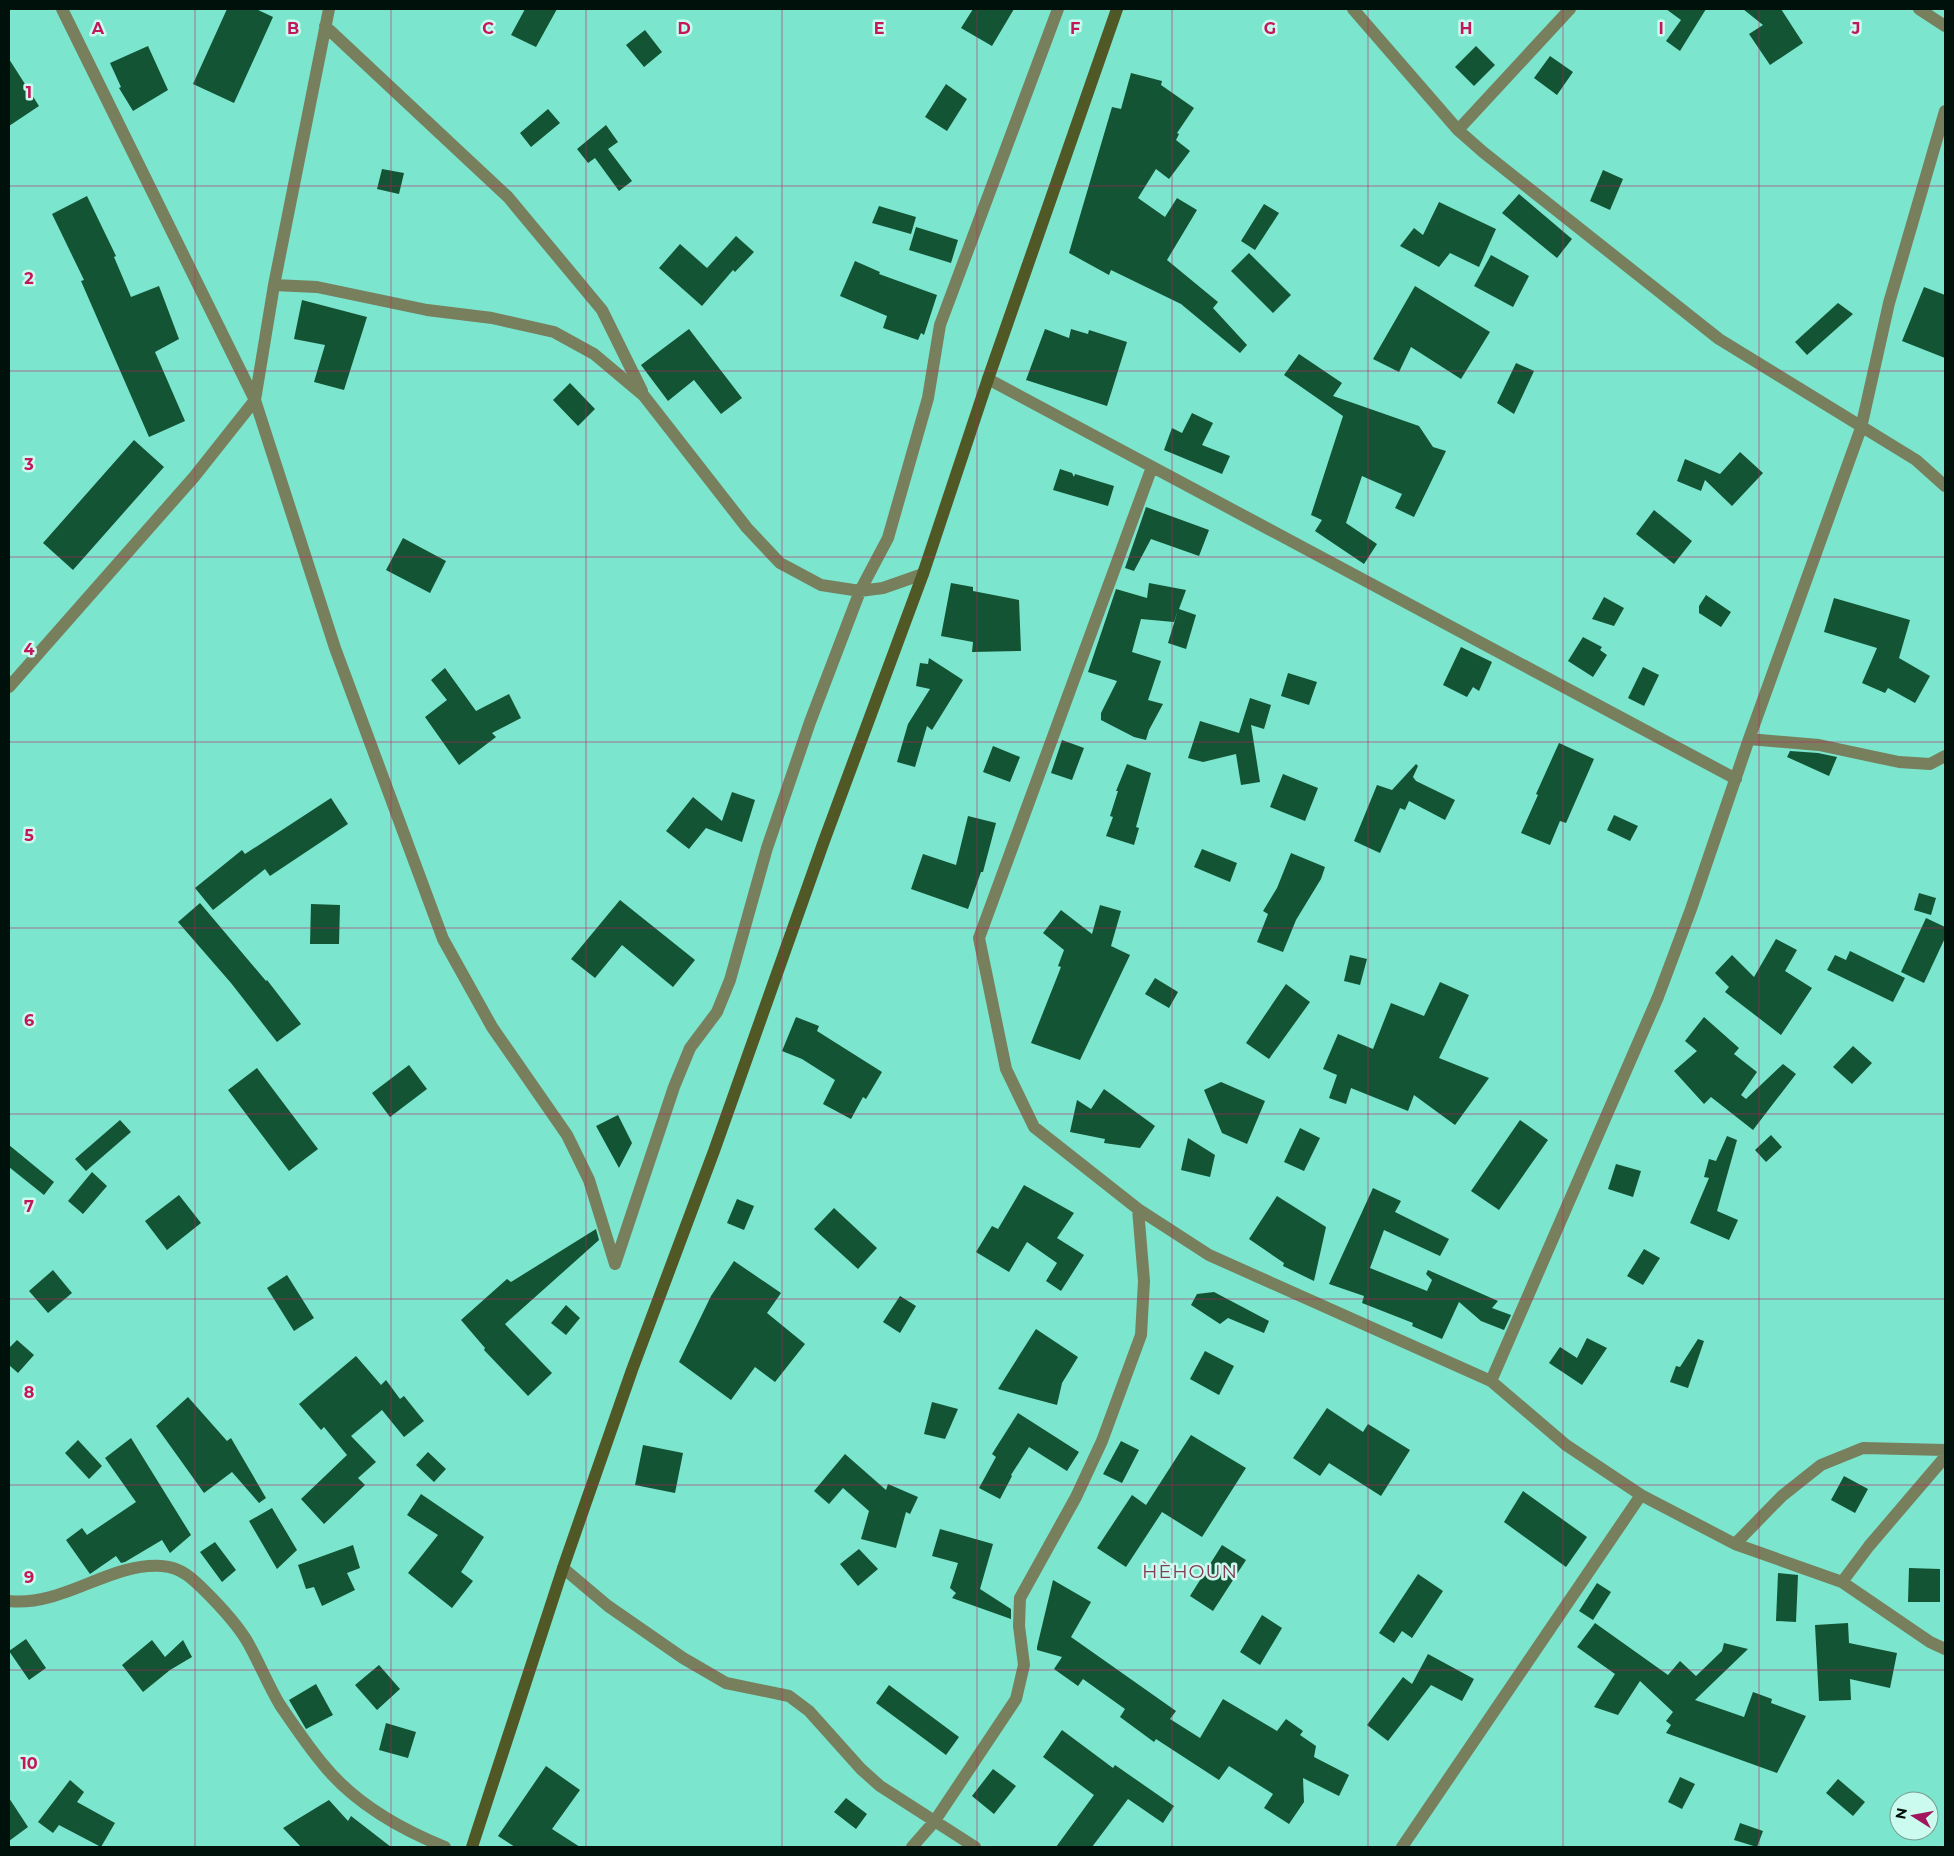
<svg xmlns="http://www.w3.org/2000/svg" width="1954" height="1856" viewBox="0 0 1954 1856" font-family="Montserrat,sans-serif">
	<rect width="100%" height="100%" fill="#7be5cd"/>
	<!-- building -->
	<path fill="#135434" d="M 227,9 L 256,9 L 273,17 L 234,103 L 193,84 Z
		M 525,9 L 557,9 L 536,47 L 511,35 Z
		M 973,9 L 1014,9 L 992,46 L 961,28 Z
		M 1666,9 L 1706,9 L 1680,51 L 1666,41 L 1681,20 Z
		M 1743,9 L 1781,9 L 1803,43 L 1770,65 L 1749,34 L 1763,25 Z
		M 645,30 L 662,52 L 644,67 L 626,45 Z
		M 148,46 L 168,90 L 133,111 L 119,88 L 121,87 L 110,63 Z
		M 1476,46 L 1495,65 L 1474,86 L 1455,67 Z
		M 1550,56 L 1573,72 L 1557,95 L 1534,78 Z
		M 9,59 L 39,106 L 9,126 Z
		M 1131,73 L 1162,81 L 1161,85 L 1194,108 L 1177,133 L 1179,134 L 1176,140 L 1190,151 L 1169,179 L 1156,169 L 1138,198 L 1165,217 L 1177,198 L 1197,210 L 1167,260 L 1218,302 L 1213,308 L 1247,345 L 1240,353 L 1181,304 L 1111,270 L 1109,275 L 1069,253 L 1112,107 L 1121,109 Z
		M 946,84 L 967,99 L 947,131 L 925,117 Z
		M 548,109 L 560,123 L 531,147 L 520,133 Z
		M 606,125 L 618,142 L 608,149 L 632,181 L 619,191 L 595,158 L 588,163 L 577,149 Z
		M 382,169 L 404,173 L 399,194 L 377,189 Z
		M 1603,170 L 1623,179 L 1610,210 L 1590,201 Z
		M 1519,194 L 1572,239 L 1557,258 L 1502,213 Z
		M 87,196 L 116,256 L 114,257 L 131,297 L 159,286 L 179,339 L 155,352 L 185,421 L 149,437 L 81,281 L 84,280 L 52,214 Z
		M 1439,202 L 1496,229 L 1479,267 L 1450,253 L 1439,267 L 1400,246 L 1414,228 L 1423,235 Z
		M 1264,204 L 1279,213 L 1255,250 L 1241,241 Z
		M 879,206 L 916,217 L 911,234 L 872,223 Z
		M 916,227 L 958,240 L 951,263 L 909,250 Z
		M 736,236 L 754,252 L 735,272 L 733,270 L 702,306 L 659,268 L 680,244 L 707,268 Z
		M 1249,253 L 1291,295 L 1273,313 L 1231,271 Z
		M 1491,255 L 1529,276 L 1513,307 L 1474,286 Z
		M 855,261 L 880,272 L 879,274 L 937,295 L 924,335 L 921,333 L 918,340 L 883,328 L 887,316 L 840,296 Z
		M 1415,286 L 1490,332 L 1461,379 L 1411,347 L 1399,372 L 1373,359 Z
		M 1924,287 L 1945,295 L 1945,358 L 1902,341 Z
		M 302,300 L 367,317 L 344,390 L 314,382 L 325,345 L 294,339 Z
		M 1838,303 L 1853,314 L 1807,355 L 1795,342 Z
		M 689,329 L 742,398 L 721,414 L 694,380 L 668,401 L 641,365 Z
		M 1045,329 L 1069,338 L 1071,329 L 1088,334 L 1089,330 L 1127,342 L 1107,406 L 1026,380 Z
		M 1299,354 L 1342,383 L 1333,396 L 1419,426 L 1433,447 L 1446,451 L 1414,517 L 1395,508 L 1402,494 L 1362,476 L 1346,523 L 1377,544 L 1364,564 L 1315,531 L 1322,520 L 1311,515 L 1343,416 L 1284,375 Z
		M 1516,363 L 1534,371 L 1514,414 L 1497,403 Z
		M 570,383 L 595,409 L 578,426 L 553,400 Z
		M 1192,413 L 1213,423 L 1202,445 L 1230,456 L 1222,474 L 1164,450 L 1172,428 L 1182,433 Z
		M 134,440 L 164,467 L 73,570 L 43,543 Z
		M 1740,452 L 1763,473 L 1732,506 L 1705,480 L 1701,491 L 1677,481 L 1685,459 L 1720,474 Z
		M 1060,469 L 1072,473 L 1074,477 L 1075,474 L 1114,486 L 1108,506 L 1053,490 Z
		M 1146,507 L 1209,530 L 1199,556 L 1151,539 L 1134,571 L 1125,568 Z
		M 1654,510 L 1692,541 L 1674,564 L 1636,534 Z
		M 403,538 L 446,561 L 430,593 L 386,570 Z
		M 951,583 L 973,587 L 973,591 L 1019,600 L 1021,651 L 972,652 L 973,642 L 941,636 Z
		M 1149,583 L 1186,590 L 1179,609 L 1196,615 L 1186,649 L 1168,643 L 1178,610 L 1174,622 L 1141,619 L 1132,652 L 1161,661 L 1148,700 L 1163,704 L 1149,730 L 1146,740 L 1134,737 L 1101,720 L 1101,713 L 1117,681 L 1088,672 L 1116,589 L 1147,598 Z
		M 1706,595 L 1731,612 L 1721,627 L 1699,613 L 1699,606 Z
		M 1604,597 L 1624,608 L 1614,626 L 1592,619 Z
		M 1834,598 L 1910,620 L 1899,658 L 1930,676 L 1915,703 L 1888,688 L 1885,693 L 1862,683 L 1877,648 L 1824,632 Z
		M 1583,637 L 1602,647 L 1600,650 L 1607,655 L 1593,677 L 1568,661 Z
		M 1461,647 L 1492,662 L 1479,691 L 1473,687 L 1467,697 L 1443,685 Z
		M 929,658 L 963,680 L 932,730 L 927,726 L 915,767 L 897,762 L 908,724 L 930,689 L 916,686 L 920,663 L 928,664 Z
		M 1643,667 L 1659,675 L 1644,706 L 1628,698 Z
		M 445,668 L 476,711 L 509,694 L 521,718 L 492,733 L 496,737 L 459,765 L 425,717 L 447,700 L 431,680 Z
		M 1288,673 L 1317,682 L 1309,705 L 1281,696 Z
		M 1250,698 L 1271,705 L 1264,729 L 1251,725 L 1260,782 L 1241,785 L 1236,754 L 1203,762 L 1188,758 L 1200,721 L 1239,733 Z
		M 1062,740 L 1084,748 L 1072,780 L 1051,773 Z
		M 1559,743 L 1594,759 L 1566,823 L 1560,821 L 1550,845 L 1521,833 L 1538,795 L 1536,794 Z
		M 993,746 L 1020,757 L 1010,782 L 983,772 Z
		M 1790,751 L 1818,753 L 1837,757 L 1829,776 L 1787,757 Z
		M 1127,764 L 1151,773 L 1136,827 L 1139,828 L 1134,845 L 1106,836 L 1113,817 L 1110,816 L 1118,791 L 1116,791 Z
		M 1416,764 L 1418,766 L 1413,777 L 1416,781 L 1455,800 L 1445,820 L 1409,801 L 1405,810 L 1400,808 L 1380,853 L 1354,841 L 1377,785 L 1392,790 Z
		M 1283,774 L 1318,788 L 1305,821 L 1270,807 Z
		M 732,792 L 755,800 L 742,842 L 706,828 L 689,849 L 666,831 L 693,797 L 722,821 Z
		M 331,798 L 348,824 L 270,876 L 265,869 L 213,910 L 195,888 L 242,850 L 245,854 Z
		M 1614,815 L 1638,826 L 1630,841 L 1607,830 Z
		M 968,816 L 996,823 L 983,872 L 981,872 L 968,909 L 911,889 L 923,854 L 956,865 Z
		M 1202,849 L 1237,863 L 1230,882 L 1194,867 Z
		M 1291,853 L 1325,867 L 1321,879 L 1296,920 L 1283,952 L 1257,942 L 1268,914 L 1263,911 L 1277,888 Z
		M 1919,893 L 1936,898 L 1931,915 L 1914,910 Z
		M 620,900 L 695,960 L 673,987 L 622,945 L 595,978 L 571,959 Z
		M 200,903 L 266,981 L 267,980 L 301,1024 L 277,1042 L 231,983 L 178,922 Z
		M 311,904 L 340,905 L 339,944 L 310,944 Z
		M 1100,905 L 1121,911 L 1111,946 L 1130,955 L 1080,1060 L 1031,1043 L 1061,967 L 1058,966 L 1064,950 L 1043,933 L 1061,910 L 1092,934 Z
		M 1926,918 L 1945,927 L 1945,938 L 1924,983 L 1901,972 Z
		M 1776,939 L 1797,950 L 1785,971 L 1812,988 L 1781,1035 L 1725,992 L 1729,987 L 1715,973 L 1732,955 L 1754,977 Z
		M 1850,951 L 1905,978 L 1893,1002 L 1827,970 L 1835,955 L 1846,960 Z
		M 1350,955 L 1367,959 L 1360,985 L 1344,981 Z
		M 1155,978 L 1178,992 L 1169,1008 L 1145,994 Z
		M 1440,982 L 1469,995 L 1439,1058 L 1489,1078 L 1455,1125 L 1414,1095 L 1408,1111 L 1351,1088 L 1346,1104 L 1329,1098 L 1337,1075 L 1323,1069 L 1338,1034 L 1373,1049 L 1391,1003 L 1424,1016 Z
		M 1286,984 L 1310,1002 L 1269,1059 L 1246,1043 Z
		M 796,1017 L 819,1026 L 817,1031 L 882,1072 L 866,1099 L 863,1097 L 851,1119 L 823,1104 L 835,1080 L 802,1059 L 782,1051 Z
		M 1704,1017 L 1739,1048 L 1734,1054 L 1757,1072 L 1741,1095 L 1746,1099 L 1783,1064 L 1796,1074 L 1753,1130 L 1711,1097 L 1704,1104 L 1674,1071 L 1697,1051 L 1685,1041 Z
		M 1853,1046 L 1872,1063 L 1852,1084 L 1833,1067 Z
		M 409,1065 L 427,1089 L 390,1117 L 372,1093 Z
		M 257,1068 L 318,1149 L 289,1171 L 228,1090 Z
		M 1221,1082 L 1265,1101 L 1247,1144 L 1222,1133 L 1204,1090 Z
		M 1104,1089 L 1155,1126 L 1140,1148 L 1104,1143 L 1105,1139 L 1070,1132 L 1077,1100 L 1091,1109 Z
		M 618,1115 L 632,1143 L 619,1168 L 596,1126 Z
		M 120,1120 L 131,1132 L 86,1171 L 75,1159 Z
		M 1520,1120 L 1548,1140 L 1499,1210 L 1471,1191 Z
		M 1300,1128 L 1320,1138 L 1304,1171 L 1284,1162 Z
		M 1771,1135 L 1782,1147 L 1766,1162 L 1755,1150 Z
		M 1727,1136 L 1737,1140 L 1717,1211 L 1738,1220 L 1729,1240 L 1690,1223 L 1709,1178 L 1704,1177 L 1709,1159 L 1716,1161 Z
		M 1188,1138 L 1215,1155 L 1210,1177 L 1181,1170 Z
		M 9,1145 L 54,1182 L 44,1195 L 9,1167 Z
		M 1616,1164 L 1641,1171 L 1633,1197 L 1608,1189 Z
		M 92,1172 L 107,1186 L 83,1214 L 68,1201 Z
		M 1024,1185 L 1074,1213 L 1057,1238 L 1084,1255 L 1061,1291 L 1046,1281 L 1057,1263 L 1027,1242 L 1009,1272 L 976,1252 L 992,1226 L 998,1229 Z
		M 1373,1188 L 1401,1201 L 1395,1212 L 1449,1239 L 1440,1256 L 1384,1230 L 1370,1268 L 1427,1291 L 1432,1280 L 1426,1274 L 1428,1270 L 1498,1301 L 1492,1308 L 1511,1315 L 1504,1330 L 1481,1321 L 1459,1302 L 1442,1339 L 1412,1326 L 1413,1323 L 1362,1303 L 1364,1296 L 1329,1284 Z
		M 179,1195 L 201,1223 L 167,1250 L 145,1221 Z
		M 1277,1196 L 1326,1227 L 1314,1281 L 1283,1266 L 1284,1263 L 1249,1239 Z
		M 737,1199 L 754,1206 L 744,1230 L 727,1223 Z
		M 834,1208 L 877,1248 L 858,1269 L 814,1229 Z
		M 596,1229 L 599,1240 L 505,1324 L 552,1373 L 528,1396 L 484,1350 L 485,1348 L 461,1320 L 507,1279 L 511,1282 Z
		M 1644,1249 L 1660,1258 L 1643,1285 L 1627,1276 Z
		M 734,1261 L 781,1293 L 767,1313 L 805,1344 L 775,1382 L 755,1367 L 731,1400 L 679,1362 L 711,1296 Z
		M 53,1270 L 72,1293 L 48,1313 L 29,1291 Z
		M 287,1275 L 314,1318 L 294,1331 L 267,1288 Z
		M 1214,1292 L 1269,1321 L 1264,1333 L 1228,1318 L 1220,1324 L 1191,1305 L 1197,1294 Z
		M 900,1296 L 916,1306 L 900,1333 L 883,1322 Z
		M 566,1305 L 580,1318 L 566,1335 L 551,1323 Z
		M 1036,1329 L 1078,1357 L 1062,1383 L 1057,1405 L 998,1389 Z
		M 1587,1338 L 1607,1348 L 1582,1385 L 1549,1363 L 1560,1347 L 1577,1358 Z
		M 1698,1339 L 1704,1341 L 1688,1388 L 1670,1382 L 1676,1366 L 1680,1367 Z
		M 17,1340 L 34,1355 L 18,1373 L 9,1365 L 9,1348 Z
		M 1205,1351 L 1234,1366 L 1219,1395 L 1190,1379 Z
		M 356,1356 L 381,1385 L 386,1380 L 400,1399 L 404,1396 L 424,1421 L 404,1437 L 382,1410 L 351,1436 L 376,1462 L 358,1478 L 365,1485 L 324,1524 L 301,1499 L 347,1455 L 324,1427 L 321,1430 L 299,1404 Z
		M 188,1397 L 227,1441 L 231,1438 L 266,1498 L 259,1503 L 232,1472 L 204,1493 L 156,1426 Z
		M 932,1402 L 958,1409 L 945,1439 L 924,1434 Z
		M 1327,1408 L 1363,1432 L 1368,1424 L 1410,1450 L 1381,1496 L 1329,1463 L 1320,1476 L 1293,1458 Z
		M 1018,1413 L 1079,1452 L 1067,1471 L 1029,1447 L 1011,1475 L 1012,1476 L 1000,1499 L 979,1488 L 996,1457 L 992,1454 Z
		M 1191,1435 L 1246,1468 L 1202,1537 L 1162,1512 L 1126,1567 L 1097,1548 L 1132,1495 L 1146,1505 Z
		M 131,1438 L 191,1535 L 170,1553 L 162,1540 L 125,1562 L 121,1563 L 116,1556 L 90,1574 L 66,1540 L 82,1528 L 87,1535 L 136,1502 L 105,1458 Z
		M 78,1440 L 102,1466 L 89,1479 L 65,1453 Z
		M 1121,1441 L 1139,1450 L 1122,1483 L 1103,1474 Z
		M 643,1445 L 683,1453 L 675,1493 L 635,1485 Z
		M 428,1452 L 446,1469 L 434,1482 L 416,1465 Z
		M 845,1454 L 886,1490 L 888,1484 L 918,1497 L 910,1514 L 906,1512 L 896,1548 L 861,1539 L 869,1511 L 843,1488 L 829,1504 L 814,1491 Z
		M 1844,1476 L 1868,1489 L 1855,1513 L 1831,1500 Z
		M 1523,1491 L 1587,1537 L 1566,1567 L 1504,1522 Z
		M 421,1494 L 484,1537 L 461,1572 L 473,1581 L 452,1608 L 408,1573 L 438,1535 L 407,1515 Z
		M 272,1508 L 297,1550 L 277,1569 L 249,1521 Z
		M 940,1529 L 993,1544 L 980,1589 L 1011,1609 L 1011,1619 L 952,1598 L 956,1593 L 950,1588 L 958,1563 L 932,1556 Z
		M 215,1542 L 236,1570 L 222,1582 L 200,1552 Z
		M 353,1545 L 360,1568 L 347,1573 L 355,1590 L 322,1606 L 314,1587 L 306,1589 L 298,1565 Z
		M 1222,1545 L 1246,1560 L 1213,1611 L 1190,1596 Z
		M 859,1549 L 878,1569 L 858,1586 L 840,1564 Z
		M 1909,1568 L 1940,1569 L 1940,1602 L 1908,1602 Z
		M 1778,1573 L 1798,1575 L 1796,1622 L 1776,1621 Z
		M 1418,1574 L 1443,1591 L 1412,1638 L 1402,1631 L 1394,1643 L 1379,1633 Z
		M 1053,1580 L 1091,1602 L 1071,1637 L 1176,1711 L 1170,1719 L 1200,1738 L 1223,1699 L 1277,1731 L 1286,1719 L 1303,1731 L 1300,1735 L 1316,1746 L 1314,1757 L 1349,1775 L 1339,1796 L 1303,1778 L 1304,1802 L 1289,1824 L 1264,1808 L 1273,1794 L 1229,1766 L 1219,1780 L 1156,1739 L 1154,1742 L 1120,1717 L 1125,1709 L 1083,1679 L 1078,1686 L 1054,1669 L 1062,1657 L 1037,1650 L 1037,1647 Z
		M 1597,1583 L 1611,1592 L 1593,1620 L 1579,1611 Z
		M 1262,1615 L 1282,1628 L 1260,1665 L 1240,1652 Z
		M 1595,1623 L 1668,1675 L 1680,1661 L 1696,1676 L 1722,1651 L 1724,1643 L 1748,1649 L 1695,1700 L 1744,1717 L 1753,1692 L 1772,1699 L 1771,1703 L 1806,1716 L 1777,1773 L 1666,1733 L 1671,1725 L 1666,1721 L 1673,1712 L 1640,1681 L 1618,1715 L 1594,1707 L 1615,1674 L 1577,1647 Z
		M 1848,1623 L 1849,1643 L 1897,1653 L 1890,1688 L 1850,1679 L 1851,1700 L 1819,1701 L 1815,1625 Z
		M 26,1639 L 46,1668 L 29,1680 L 9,1651 Z
		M 152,1640 L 165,1657 L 183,1640 L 192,1657 L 170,1670 L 143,1692 L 122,1665 Z
		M 1428,1654 L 1474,1679 L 1462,1701 L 1431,1685 L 1388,1741 L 1367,1725 L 1403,1677 L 1412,1684 Z
		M 379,1665 L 400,1689 L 377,1710 L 355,1685 Z
		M 316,1684 L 333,1715 L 306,1729 L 289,1700 Z
		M 889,1685 L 959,1737 L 946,1755 L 876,1703 Z
		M 386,1723 L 416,1732 L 408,1758 L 379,1750 Z
		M 1062,1730 L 1113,1768 L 1115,1765 L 1174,1806 L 1163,1823 L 1128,1799 L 1092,1847 L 1056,1847 L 1094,1795 L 1043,1757 Z
		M 546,1766 L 580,1790 L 552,1829 L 580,1847 L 515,1847 L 498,1836 Z
		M 993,1769 L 1016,1786 L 994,1814 L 972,1796 Z
		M 1680,1777 L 1695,1784 L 1682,1809 L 1668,1802 Z
		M 1838,1779 L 1865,1802 L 1853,1816 L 1826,1793 Z
		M 70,1780 L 84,1792 L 77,1802 L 115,1823 L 101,1847 L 59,1825 L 53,1833 L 38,1822 Z
		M 9,1798 L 28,1827 L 9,1841 Z
		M 846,1798 L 867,1814 L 856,1829 L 834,1812 Z
		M 329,1800 L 348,1821 L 351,1816 L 391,1847 L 301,1847 L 283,1828 Z
		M 1740,1823 L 1763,1831 L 1757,1847 L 1734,1840 Z"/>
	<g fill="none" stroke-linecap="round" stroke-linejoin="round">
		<!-- street -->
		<path stroke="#787f5d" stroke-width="12" d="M 62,9 L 255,400 L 335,648 L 443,939 L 492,1027 L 567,1135 L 589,1180 L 615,1264
			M 1353,9 L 1458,130 L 1483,152 L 1719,339 L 1916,460 L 1945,486
			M 1919,9 L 1945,26
			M 325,26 L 508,197 L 602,310 L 642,391
			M 1458,130 L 1570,9
			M 274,285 L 317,287 L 427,310 L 492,318 L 554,332 L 594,354 L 644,396 L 747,528 L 780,563 L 821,585 L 860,591 L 883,588 L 923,574
			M 988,379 L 1736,779
			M 1152,467 L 979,938 L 1006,1069 L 1034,1127 L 1138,1209 L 1209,1255 L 1491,1381 L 1566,1445 L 1641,1495 L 1735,1544 L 1842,1582 L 1930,1642 L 1945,1649
			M 9,687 L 194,477 L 255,400 L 274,285 L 329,9
			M 1749,739 L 1819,745 L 1899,762 L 1930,764 L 1945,756
			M 615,1264 L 674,1087 L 690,1048 L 717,1012 L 730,980 L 767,848 L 810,722 L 860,591 L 888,538 L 928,398 L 940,325 L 1058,9
			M 1491,1381 L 1658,997 L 1691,909 L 1749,739 L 1861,428 L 1889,303 L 1945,111
			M 1735,1544 L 1782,1496 L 1821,1465 L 1863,1448 L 1945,1450
			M 563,1568 L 608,1606 L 683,1658 L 726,1683 L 789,1696 L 809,1711 L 861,1769 L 880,1786 L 975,1847
			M 1842,1582 L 1869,1546 L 1945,1457
			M 9,1601 C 63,1607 110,1562 162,1566 C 181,1567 193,1579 206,1592 C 221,1607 236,1623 247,1641 C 259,1662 268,1685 280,1705 C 293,1724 307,1745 322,1763 C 353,1802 400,1829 445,1847
			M 912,1847 L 934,1822 L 1016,1699 L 1024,1665 L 1019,1626 L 1020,1598 L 1076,1497 L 1102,1441 L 1141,1335 L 1144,1281 L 1138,1209
			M 1402,1847 L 1641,1495"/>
		<!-- secondary -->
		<path stroke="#505825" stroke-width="12" d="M 472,1847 L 563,1568 L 632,1370 L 714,1151 L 824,841 L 923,574 L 988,379 L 1117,9"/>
	</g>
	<!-- grid -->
	<path fill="none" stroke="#c2185b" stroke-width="1" stroke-opacity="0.55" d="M 195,9 L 195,1847M 391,9 L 391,1847M 586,9 L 586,1847M 782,9 L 782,1847M 977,9 L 977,1847M 1172,9 L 1172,1847M 1368,9 L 1368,1847M 1563,9 L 1563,1847M 1759,9 L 1759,1847M 9,186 L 1945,186M 9,371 L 1945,371M 9,557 L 1945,557M 9,742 L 1945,742M 9,928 L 1945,928M 9,1114 L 1945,1114M 9,1299 L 1945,1299M 9,1485 L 1945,1485M 9,1670 L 1945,1670"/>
	<g text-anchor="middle" stroke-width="5" stroke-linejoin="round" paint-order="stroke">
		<!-- quarter labels -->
		<g font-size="19" letter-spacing="1" fill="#823d58" stroke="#cbfbee">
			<text x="1190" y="1578">HÈHOUN</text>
		</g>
	</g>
	<g font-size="16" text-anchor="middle" font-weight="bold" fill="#c2185b" stroke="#cbfbee" stroke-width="5" stroke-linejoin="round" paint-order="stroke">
		<text x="98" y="34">A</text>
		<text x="293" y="34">B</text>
		<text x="488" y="34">C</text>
		<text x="684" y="34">D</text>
		<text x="879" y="34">E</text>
		<text x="1075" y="34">F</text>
		<text x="1270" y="34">G</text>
		<text x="1466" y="34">H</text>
		<text x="1661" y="34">I</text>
		<text x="1856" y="34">J</text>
		<text x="29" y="98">1</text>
		<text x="29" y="284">2</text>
		<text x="29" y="470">3</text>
		<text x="29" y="655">4</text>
		<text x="29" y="841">5</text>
		<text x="29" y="1026">6</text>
		<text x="29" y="1212">7</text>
		<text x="29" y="1398">8</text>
		<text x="29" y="1583">9</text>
		<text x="29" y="1769">10</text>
	</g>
	<!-- border -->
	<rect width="1954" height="1856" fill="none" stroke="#00100b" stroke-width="20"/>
	<!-- north arrow -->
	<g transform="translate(1914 1816) rotate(281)"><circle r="24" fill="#cbfbee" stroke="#7a9d93"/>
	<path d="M0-4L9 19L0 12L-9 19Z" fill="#a2155c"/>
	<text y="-8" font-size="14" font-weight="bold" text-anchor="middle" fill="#00100b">N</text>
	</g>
</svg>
